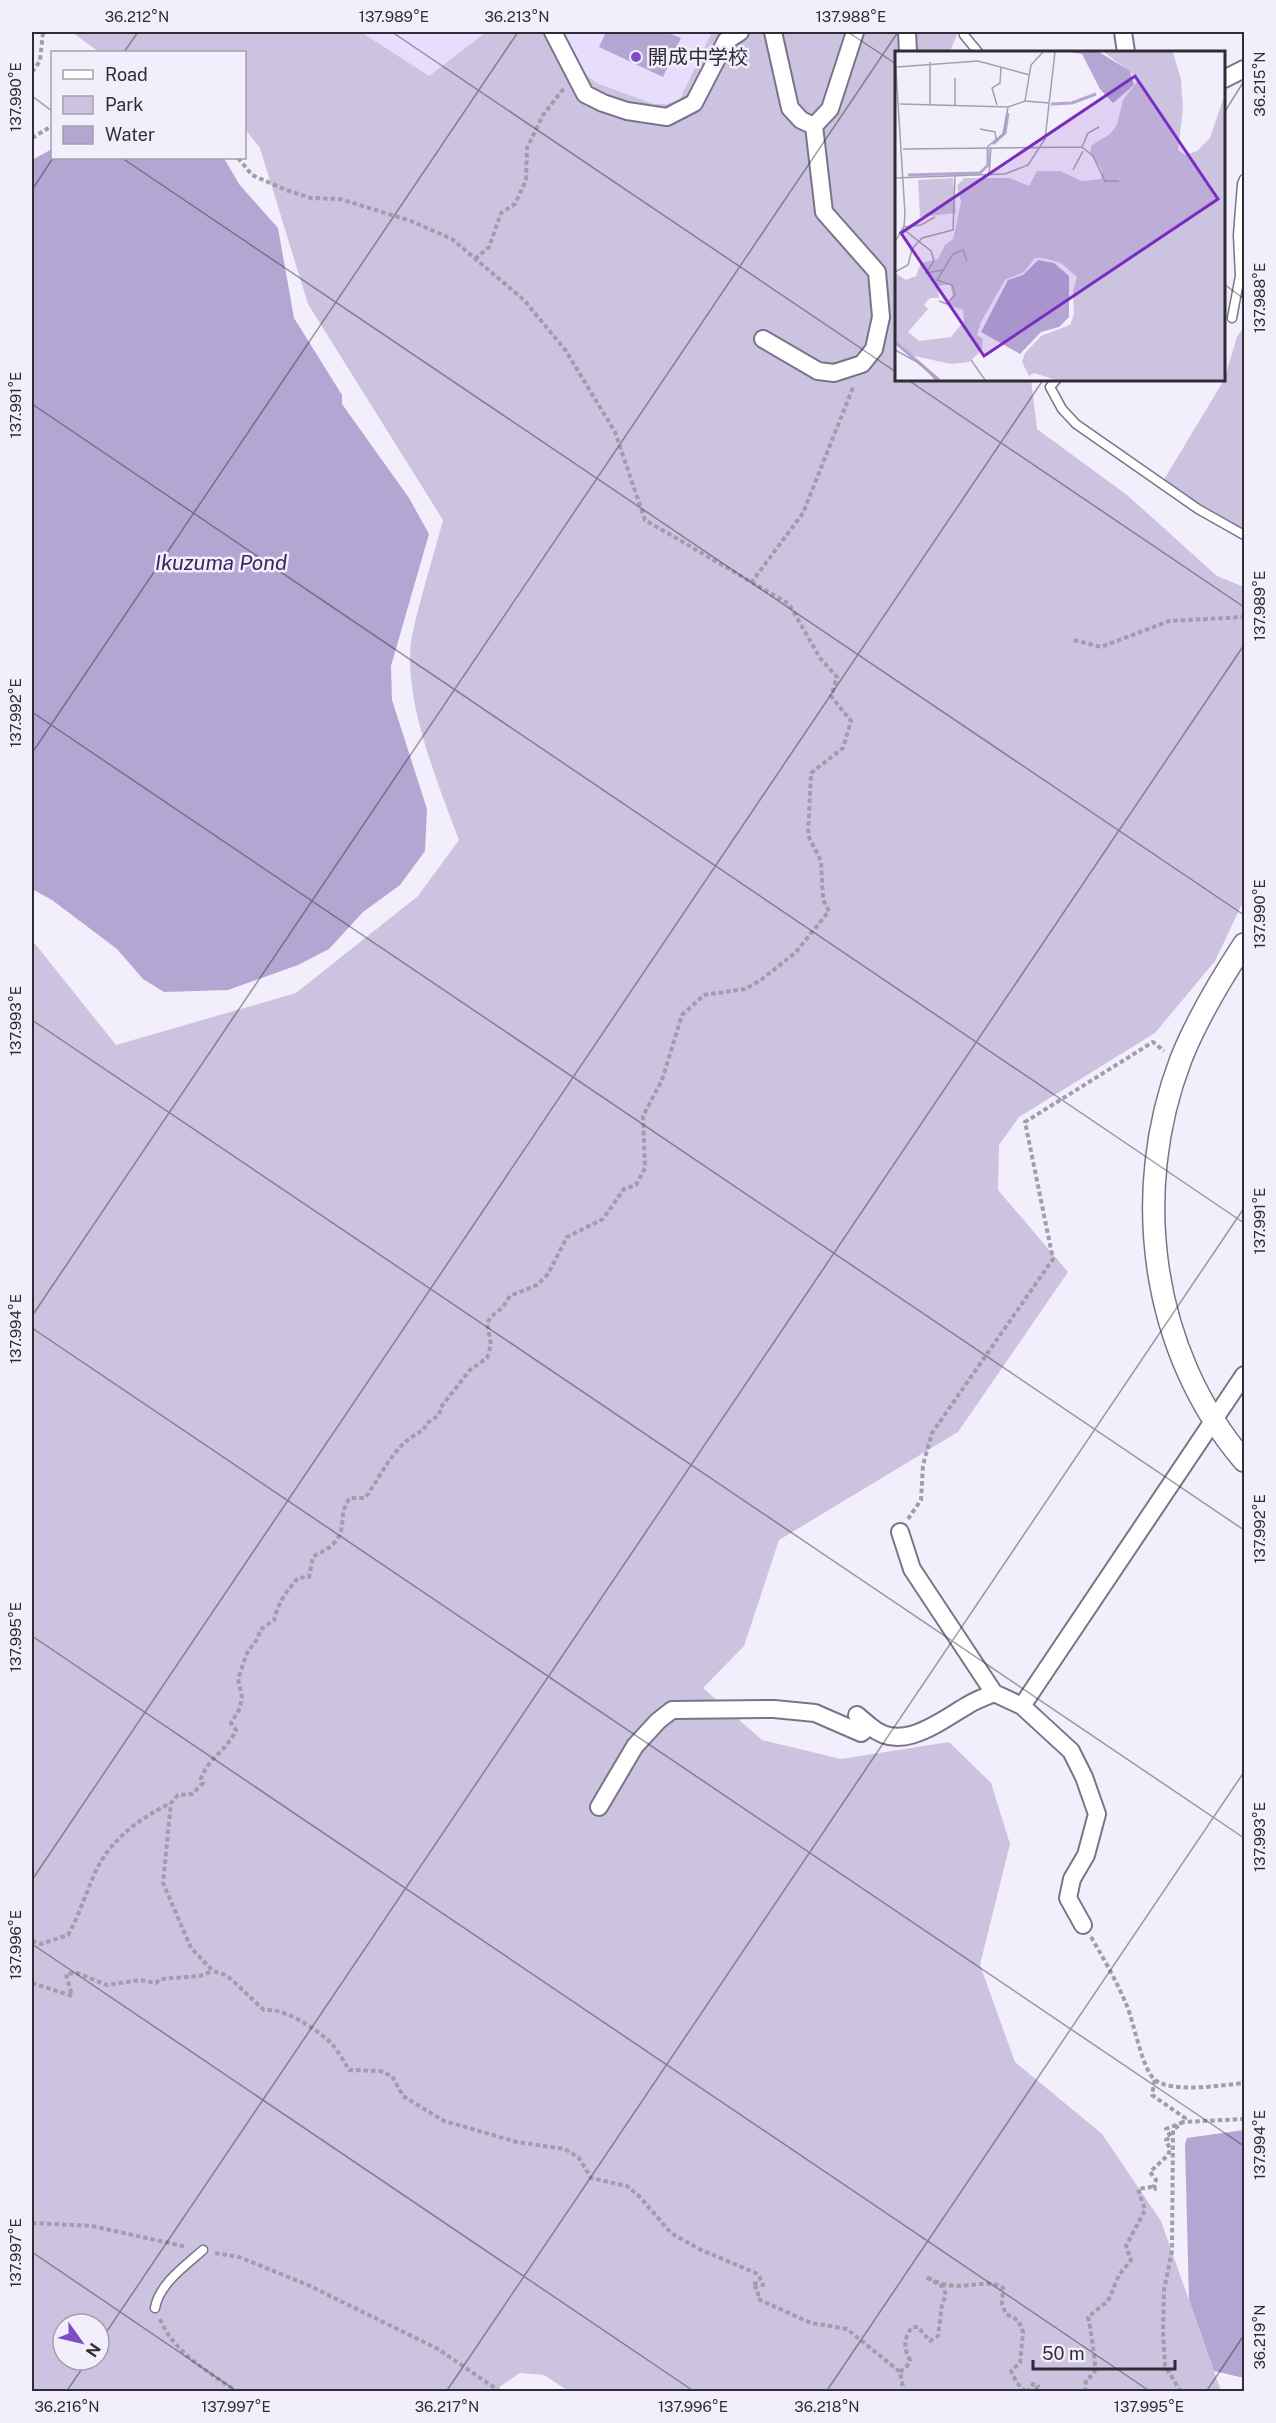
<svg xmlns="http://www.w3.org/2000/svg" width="1276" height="2423" viewBox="0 0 1276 2423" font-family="'Public Sans','Noto Sans JP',sans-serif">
	<rect width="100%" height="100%" fill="#f2eefc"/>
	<!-- built -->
	<path fill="#e7defd" d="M 361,32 L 486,32 L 429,76 Z
		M 556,32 L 712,32 L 680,99 L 667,104 L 654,104 L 599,84 L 581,72 Z"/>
	<!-- green -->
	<path fill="#cbc3df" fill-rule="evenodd" d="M 72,32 L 361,32 L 429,76 L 486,32 L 556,32 L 581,72 L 599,84 L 654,104 L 667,104 L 680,99 L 712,32 L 958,32 L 950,52 L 896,52 L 896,380 L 1031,380 L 1037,429 L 1127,495 L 1217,576 L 1244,587 L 1244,900 L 1215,961 L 1155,1033 L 1019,1117 L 999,1145 L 998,1190 L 1068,1272 L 958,1432 L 779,1540 L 744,1646 L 703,1688 L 762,1740 L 841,1759 L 949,1742 L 991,1783 L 1010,1844 L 980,1965 L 1015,2062 L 1102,2134 L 1161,2221 L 1221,2391 L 570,2392 L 544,2375 L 520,2373 L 492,2392 L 32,2391 L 32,942 L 36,945 L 116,1045 L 296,993 L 418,896 L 459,840 C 438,784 401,695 412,636 C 420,597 433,559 443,520 L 308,304 L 260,148 L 245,129 L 244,52 L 186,52 L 184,50 L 180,52 L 99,52 ZM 63,2324 L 99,2324 L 99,2360 L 63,2360 Z
		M 1244,327 L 1244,536 L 1220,527 L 1159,488 L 1224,380 L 1237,337 Z"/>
	<!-- water -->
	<path fill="#b3a6d2" d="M 606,32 L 666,32 L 681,38 L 663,77 L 599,47 Z
		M 52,149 L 52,158 L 224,158 L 239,184 L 278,228 L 294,318 L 342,395 L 342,404 L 409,498 L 429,534 L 391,666 L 392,700 L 427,809 L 425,851 L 400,885 L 363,912 L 329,949 L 298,965 L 228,990 L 164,992 L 143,979 L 117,949 L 52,900 L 32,889 L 32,160 Z
		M 1244,2130 L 1244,2378 L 1214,2371 L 1189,2300 L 1185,2144 L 1187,2138 Z"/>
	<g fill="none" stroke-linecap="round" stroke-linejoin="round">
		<!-- service casing -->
		<g stroke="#7a7489" stroke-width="11">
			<path id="service" d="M 964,35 L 978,52
				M 1232,318 L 1240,276 L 1238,235 L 1242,184 L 1244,179
				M 1056,380 L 1050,387 L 1062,409 L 1076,424 L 1198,509 L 1244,535
				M 155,2308 C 159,2284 186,2265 203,2250"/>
		</g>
		<!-- minor casing -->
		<g stroke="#7a7489" stroke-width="20">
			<path id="minor" d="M 553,32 L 585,94 L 603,103 L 627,111 L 667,117 L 694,103 L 726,41 L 740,32
				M 773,32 L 790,108 L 801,120 L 814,126
				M 907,32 L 908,52
				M 1123,32 L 1126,52
				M 1224,79 L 1244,69
				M 814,126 L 830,109 L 855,32
				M 763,339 L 818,371 L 834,373 L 862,364 L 874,349 L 881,317 L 877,272 L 824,212 L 814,126
				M 900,1532 L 912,1569 L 994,1693
				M 857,1715 L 870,1726
				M 599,1807 L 635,1746 L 658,1721 L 672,1710 L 774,1709 L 815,1713 L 861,1733 L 870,1726 C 901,1754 940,1721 968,1705 C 976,1700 985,1697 994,1693 L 1022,1706
				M 1083,1925 L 1068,1898 L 1072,1879 L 1086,1855 L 1097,1814 L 1084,1777 L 1071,1751 L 1022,1706 L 1244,1375"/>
		</g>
		<!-- tertiary casing -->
		<g stroke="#7a7489" stroke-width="24">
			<path id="tertiary" d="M 1244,944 C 1221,979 1197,1019 1181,1059 C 1130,1192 1150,1351 1244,1461"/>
		</g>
		<!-- path -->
		<path stroke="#a19daa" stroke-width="4" stroke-dasharray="4.5 3" stroke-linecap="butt" d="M 32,72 L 40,61 L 43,32
			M 32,138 L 52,126
			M 238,158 L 252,175 L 286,190 L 311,198 L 340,199 L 411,221 L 452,239 L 524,300 L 566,351 L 615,432 L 645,520 L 789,604 L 820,658 L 837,677 L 831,696 L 851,721 L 843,748 L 811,773 L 808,835 L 821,861 L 823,900 L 829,911 L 796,952 L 761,980 L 745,989 L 704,995 L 682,1015 L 662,1080 L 643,1116 L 645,1168 L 636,1185 L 624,1189 L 603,1219 L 567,1237 L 548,1274 L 537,1285 L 510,1296 L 502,1308 L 492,1316 L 487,1323 L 491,1345 L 487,1358 L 470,1370 L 441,1407 L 439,1415 L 426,1424 L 424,1430 C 393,1444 384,1472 365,1498 L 350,1498 C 337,1514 348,1529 334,1543 C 328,1550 320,1552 313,1557 L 309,1577 L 298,1578 C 287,1590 277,1605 274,1620 L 260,1630 L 258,1638 L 247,1653 L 238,1679 L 242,1697 L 240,1708 L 231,1723 L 236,1730 C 226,1752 208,1758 201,1779 L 203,1783 L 192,1794 L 178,1795 L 171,1803 L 163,1883 L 191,1948 L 213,1971 L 223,1974 L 231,1979 L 264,2010 C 284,2008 311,2026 327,2039 C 336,2047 343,2060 349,2070 L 380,2071 L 392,2076 L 403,2096 L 444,2121 L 517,2142 L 565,2149 L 579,2158 L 591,2178 L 627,2186 L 639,2196 L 671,2233 L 699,2249 L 758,2274 L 763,2285 L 753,2283 L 758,2291 L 758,2299 L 811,2323 L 847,2329 L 900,2372 L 904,2392
			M 475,259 L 489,247 L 501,213 L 515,204 L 526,180 L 527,148 L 543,115 L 564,88
			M 751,583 L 803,513 L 854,385
			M 1074,640 L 1101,647 L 1169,621 L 1244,617
			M 908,1519 L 921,1500 L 923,1465 L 932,1433 L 1053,1259 L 1025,1122 L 1153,1042 L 1164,1051
			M 1091,1937 C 1104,1959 1117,1982 1127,2006 C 1134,2023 1142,2068 1154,2079 C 1171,2094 1223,2085 1244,2083
			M 32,1941 L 41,1944 L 68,1935 C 79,1916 85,1895 94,1875 C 109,1840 138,1820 170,1803
			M 32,1983 L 72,1996 L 66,1974 L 77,1973 L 107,1985 L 140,1980 L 156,1983 L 160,1979 L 200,1976 L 212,1971
			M 32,2223 L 92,2226 L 187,2247
			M 215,2253 L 239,2257 L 308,2285 L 438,2349 L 501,2392
			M 160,2319 C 174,2353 208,2371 237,2392
			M 900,2372 L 907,2366 L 910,2360 C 903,2348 904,2338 912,2327 L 918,2327 L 930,2341 L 938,2336 L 942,2305 L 946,2295 L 943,2287 L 926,2277 C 933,2280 940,2284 948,2285 C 964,2289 992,2278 1003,2288 L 1002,2304 L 1006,2314 L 1018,2320 L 1023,2332 L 1020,2363 L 1011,2371 L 1017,2383 L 1026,2392
			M 1027,2392 L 1033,2384 L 1038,2386 L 1034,2392
			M 1085,2392 L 1086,2380 C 1090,2377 1093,2376 1095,2370 C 1096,2365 1090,2324 1088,2317 L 1108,2301 L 1119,2275 L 1131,2260 L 1126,2246 L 1145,2210 L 1138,2189 L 1151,2187 L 1155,2189 L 1154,2185 L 1156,2180 L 1150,2172 L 1168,2155 L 1170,2149 L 1166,2140 L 1171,2137 L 1166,2129 L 1183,2122 L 1185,2118 L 1152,2095 L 1155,2079
			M 1181,2392 L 1165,2366 L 1163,2331 L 1164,2290 L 1172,2251 L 1173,2130 L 1183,2122 L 1244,2119"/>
		<!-- service -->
		<use href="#service" stroke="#fff" stroke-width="8"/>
		<!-- minor -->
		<use href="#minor" stroke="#fff" stroke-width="16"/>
		<!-- tertiary -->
		<use href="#tertiary" stroke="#fff" stroke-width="21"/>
	</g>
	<!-- ticks -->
	<path fill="none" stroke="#2f2c36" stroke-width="1.5" stroke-opacity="0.45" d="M 392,32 L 896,372M 848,32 L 896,64M 124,52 L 138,32M 32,96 L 52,111M 1224,113 L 1244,81M 122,158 L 1244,915M 32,190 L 53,158M 1224,284 L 1244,299M 908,380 L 1244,607M 32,404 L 1244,1223M 32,712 L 1244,1530M 32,753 L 518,32M 32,1020 L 1244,1838M 32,1316 L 898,32M 32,1328 L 1244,2146M 32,1636 L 1151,2392M 32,1880 L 1043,380M 32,1944 L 695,2392M 32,2252 L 238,2392M 99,2343 L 1244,645M 66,2392 L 88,2360M 446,2392 L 1244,1208M 826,2392 L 1244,1772M 1206,2392 L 1244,2335"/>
	<!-- markers -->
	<circle fill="#7f4ec7" stroke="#f2eefc" stroke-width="2" cx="636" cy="57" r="6"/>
	<g text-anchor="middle" stroke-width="5" stroke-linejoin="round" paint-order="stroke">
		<!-- poi labels -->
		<g font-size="20" fill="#2f2c36" stroke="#f2eefc" text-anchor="start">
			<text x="648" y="64">開成中学校</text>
		</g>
		<!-- water labels -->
		<g font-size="21" font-style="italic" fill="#3b265c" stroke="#f2eefc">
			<text x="221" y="570">Ikuzuma Pond</text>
		</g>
	</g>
	<!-- overview -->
	<g transform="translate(895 51)">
		<rect width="330" height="330" fill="#f2eefc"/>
		<path d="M 209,1 L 278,1 L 286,29 L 288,58 L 283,99 L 290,104 L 302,100 L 315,87 L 330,43 L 330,329 L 161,329 L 139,322 L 134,325 L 127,311 L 130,302 L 146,285 L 175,274 L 179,263 L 178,240 L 182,226 L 166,212 L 148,207 L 140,207 L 129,221 L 110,229 L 86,271 L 82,284 L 88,288 L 87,299 L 74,311 L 56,313 L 15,304 L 0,291 L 0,222 L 11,229 L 21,225 L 26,212 L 43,208 L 50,194 L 58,188 L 66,151 L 62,135 L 69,127 L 114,127 L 134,135 L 142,120 L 165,120 L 187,130 L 206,128 L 207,119 L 195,101 L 197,94 L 215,83 L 222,74 L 228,49 L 244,28 ZM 55,233 L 58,245 L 53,254 L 68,259 L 69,270 L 56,286 L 24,290 L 13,281 L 33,258 L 29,254 L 35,247 L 44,247 L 43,235 ZM 58,127 L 61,162 L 25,166 L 23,129 Z" fill="#cbc3df" fill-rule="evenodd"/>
		<path d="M 174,1 L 204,1 L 235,20 L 239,34 L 218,52 L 205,38 L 187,3 ZM 143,209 L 159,212 L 174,225 L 174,266 L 164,276 L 146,281 L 125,303 L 86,281 L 113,229 L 128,224 Z" fill="#b3a6d2"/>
		<path fill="none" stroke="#b3a6d2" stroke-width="3" d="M 156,53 L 177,52 L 201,43M 98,93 L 110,82 L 113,62M 13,124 L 85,122 L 93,114 L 93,98M 0,291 L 44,329"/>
		<path fill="none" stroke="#a4a0ad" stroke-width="1.5" d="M 0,4 L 10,163 L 9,175 L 0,191M 2,16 L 83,10 L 135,24M 60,27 L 60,54M 130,50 L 136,14 L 148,1M 5,53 L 113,56 L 130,50 L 154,52M 35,54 L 35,11M 102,54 L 97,37 L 105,32 L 106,16M 85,78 L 100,81 L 101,88M 92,96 L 108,83 L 113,56M 187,96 L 198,105 L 210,130 L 224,130M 8,98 L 187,96 L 193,82 L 204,76M 178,119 L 188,100M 94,124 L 96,96M 0,127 L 110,123 L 133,114 L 150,88 L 160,1M 9,176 L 26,174 L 40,166M 8,178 L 36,200 L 39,210 L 31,222 L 48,219M 0,221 L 13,214 L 17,198 L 27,187 L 58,179 L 60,125M 44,250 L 52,253 L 60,243 L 57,234 L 42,229 L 58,203 L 68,199 L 72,210M 0,299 L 26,313 L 41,329M 76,309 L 90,329"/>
		<path fill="#7b2cbf" fill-opacity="0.15" stroke="#7b2cbf" stroke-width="3" d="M 240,25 L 323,148 L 89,305 L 6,182 Z"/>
		<rect width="330" height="330" fill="none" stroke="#2f2c36" stroke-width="3"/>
	</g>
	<!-- border -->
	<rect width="1276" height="2423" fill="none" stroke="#f2eefc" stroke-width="66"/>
	<!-- legend -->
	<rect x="51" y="51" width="195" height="108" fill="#f2eefc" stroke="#a4a0ad" stroke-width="1.5"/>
	<rect x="63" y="70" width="30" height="9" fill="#ffffff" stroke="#a4a0ad" stroke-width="1.5"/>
	<text x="105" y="81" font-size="18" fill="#2f2c36">Road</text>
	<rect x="63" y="96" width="30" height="18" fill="#cbc3df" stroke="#a4a0ad" stroke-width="1.5"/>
	<text x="105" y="111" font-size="18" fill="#2f2c36">Park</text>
	<rect x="63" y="126" width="30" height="18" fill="#b3a6d2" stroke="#a4a0ad" stroke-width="1.5"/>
	<text x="105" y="141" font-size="18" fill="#2f2c36">Water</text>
	<!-- north arrow -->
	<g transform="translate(81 2342) rotate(124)"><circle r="28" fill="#f2eefc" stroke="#a4a0ad" stroke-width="1.5"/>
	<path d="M0-4.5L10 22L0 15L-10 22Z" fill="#7f4ec7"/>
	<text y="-9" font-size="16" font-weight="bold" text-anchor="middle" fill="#2f2c36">N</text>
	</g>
	<!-- scale -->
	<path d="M1033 2360v9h142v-9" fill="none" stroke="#2f2c36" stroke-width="3"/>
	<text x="1042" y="2360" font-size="18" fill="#2f2c36" stroke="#f2eefc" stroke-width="4.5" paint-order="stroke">50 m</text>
	<rect x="33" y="33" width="1210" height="2357" fill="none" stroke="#2f2c36" stroke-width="2"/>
	<g font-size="15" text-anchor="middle" fill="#2f2c36">
		<text x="137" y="22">36.212°N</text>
		<text x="394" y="22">137.989°E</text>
		<text x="517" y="22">36.213°N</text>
		<text x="851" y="22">137.988°E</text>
		<text transform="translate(1260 84) rotate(-90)" y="5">36.215°N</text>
		<text transform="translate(16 97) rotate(-90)" y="5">137.990°E</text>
		<text transform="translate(1260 298) rotate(-90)" y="5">137.988°E</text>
		<text transform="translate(16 405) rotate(-90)" y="5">137.991°E</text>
		<text transform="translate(1260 606) rotate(-90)" y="5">137.989°E</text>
		<text transform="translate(16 713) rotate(-90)" y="5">137.992°E</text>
		<text transform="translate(1260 914) rotate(-90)" y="5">137.990°E</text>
		<text transform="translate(16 1021) rotate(-90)" y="5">137.993°E</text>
		<text transform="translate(1260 1221) rotate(-90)" y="5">137.991°E</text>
		<text transform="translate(16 1329) rotate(-90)" y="5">137.994°E</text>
		<text transform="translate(1260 1529) rotate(-90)" y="5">137.992°E</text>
		<text transform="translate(16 1637) rotate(-90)" y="5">137.995°E</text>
		<text transform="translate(1260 1837) rotate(-90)" y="5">137.993°E</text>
		<text transform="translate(16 1945) rotate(-90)" y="5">137.996°E</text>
		<text transform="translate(1260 2145) rotate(-90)" y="5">137.994°E</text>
		<text transform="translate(16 2253) rotate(-90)" y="5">137.997°E</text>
		<text transform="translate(1260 2337) rotate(-90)" y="5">36.219°N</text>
		<text x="67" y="2412">36.216°N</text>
		<text x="236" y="2412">137.997°E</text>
		<text x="447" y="2412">36.217°N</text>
		<text x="693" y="2412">137.996°E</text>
		<text x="827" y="2412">36.218°N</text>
		<text x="1149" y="2412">137.995°E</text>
	</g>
</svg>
